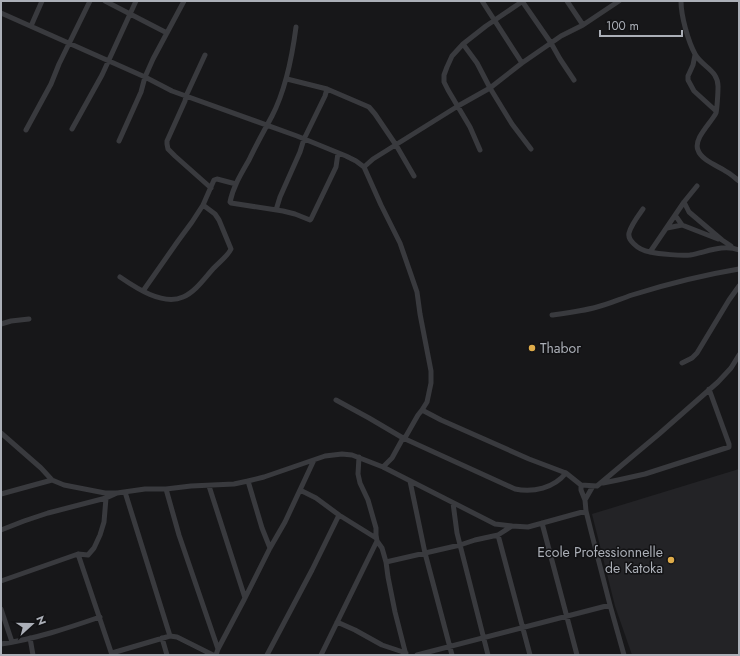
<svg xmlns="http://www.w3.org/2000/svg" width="740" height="656" viewBox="0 0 740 656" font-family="Jost,sans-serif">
	<rect width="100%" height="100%" fill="#171719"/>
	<!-- built -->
	<path fill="#232326" d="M 739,469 L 739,655 L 632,655 L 615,606 L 592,514 Z"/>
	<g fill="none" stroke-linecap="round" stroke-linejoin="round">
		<!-- street -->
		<path stroke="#393a3e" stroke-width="5" d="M 105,1 L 167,33
			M 482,1 L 522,63
			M 522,1 L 551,43 L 560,59 L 574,80
			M 567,1 L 583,25
			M 681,1 C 681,16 688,41 695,54 C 702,67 719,70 718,88 C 718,93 717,109 716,113 C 711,123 693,139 698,150 C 701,160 718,166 727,172 C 731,174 735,178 739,181
			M 1,13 L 145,77 L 172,91 L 297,136 L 346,156 L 356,161 L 364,167 L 381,205 L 400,243 L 417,292 L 420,314 L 431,371 L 431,383 L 427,402 L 422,410 L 441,420 L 529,459 L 566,473 L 581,485 L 597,486 L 659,434 L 718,382 L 731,368 L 739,355
			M 31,26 L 42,1
			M 296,27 C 292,58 286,89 272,116 C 264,131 256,145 249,160 C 241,174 233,187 230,202 L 231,203 L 283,211 L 295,214 L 310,220 L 311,219 L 336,167 L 338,153
			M 463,44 L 477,63 L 490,88 L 512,124 L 531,149
			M 205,55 L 186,96 L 185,101 L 167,141 L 167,144 L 168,149 L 175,156 L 211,188
			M 695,55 L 693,65 L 688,76 L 688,80 L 694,91 L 716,111
			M 287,79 L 327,89 L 369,107 L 375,114 L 396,145 L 414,176
			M 72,129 L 102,75 L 136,1
			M 26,130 L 51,84 L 59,64 L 90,1
			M 119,141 L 141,92 L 145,77 L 153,59 L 184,1
			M 480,150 L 470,127 L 448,90 L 444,82 L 444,75 L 447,67 L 452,56 L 463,44 L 486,26 L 523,1
			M 364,167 L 373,159 L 458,106 L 490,88 L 522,63 L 551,43 L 561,36 L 583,25 L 619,1
			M 684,202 L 689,212 L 722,240 L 731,246
			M 643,209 C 638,216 631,225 629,233 C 628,238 631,241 634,244 C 638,248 644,251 650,252 C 659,254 682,256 690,255 C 707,252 723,244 739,250
			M 276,210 L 280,197 L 300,152 L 304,139 L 325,96 L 327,89
			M 675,215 L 682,225
			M 667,228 L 682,225 L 718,239
			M 650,252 L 684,202 L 697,186
			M 120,277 C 136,288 163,306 183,297 C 195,292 204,279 212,270 C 218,263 227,257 231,249 L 219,220 L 215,214 L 203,205
			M 143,291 L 178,241 L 192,222 L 203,205 L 214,180 L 217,179 L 236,184
			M 552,315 C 567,313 583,311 597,307 C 609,304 620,299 632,295 C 667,284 703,275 739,269
			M 1,324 L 11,321 L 29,319
			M 682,363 L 692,358 L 697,353 L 729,300 L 739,286
			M 336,400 L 369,418 L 403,438 L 515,489 C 533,493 554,488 566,473
			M 1,433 L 41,468 L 52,480 L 64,485 L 105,493 L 116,493
			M 359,457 L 358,474 L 360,483 L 368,500 L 376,528 L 376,535 L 377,541 L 382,548 L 386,562 L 388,577 L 395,612 L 406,655
			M 383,467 L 392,458 L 403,438 L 406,436 L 418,415 L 422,410
			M 248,481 L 262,528 L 270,548
			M 410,481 L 425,553 L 452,655
			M 603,483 L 618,480 L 645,474 L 729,447 L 729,444 L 709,389
			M 581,485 L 581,490 L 585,500 L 586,511 L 591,531 L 610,605 L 624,655
			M 209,486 L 245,598
			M 166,489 L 179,535 L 218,649
			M 300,490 L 316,498 L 339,515 L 376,538
			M 125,492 L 170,636
			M 1,494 L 52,480
			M 585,500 L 593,486
			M 453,503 L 457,533 L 488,655
			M 542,523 L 577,655
			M 1,530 L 24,521 L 48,513 L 106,498 L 117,493 L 145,489 L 166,489 L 191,486 L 234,484 L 248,481 L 264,477 L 325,456 L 342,454 L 352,455 L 383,467 L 495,524 L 512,526
			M 498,535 L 530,655
			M 78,554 L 112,655
			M 386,562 L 460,545 L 475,540 L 498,535 L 512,526 L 528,527 L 586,511
			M 1,581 L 78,554 L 88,555 L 94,548 L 100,535 L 104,522 L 106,498
			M 1,609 L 12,642
			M 337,622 L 355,630 L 382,645 L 406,653
			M 30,638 L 33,655
			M 162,638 L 167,655
			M 1,644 C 35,639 68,628 100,617
			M 112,653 L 170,636 L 177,637 L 213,655
			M 216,655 L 218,649 L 245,598 L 270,548 L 285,522 L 314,460
			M 267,655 L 312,570 L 339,515
			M 321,655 L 377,541
			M 417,655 L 610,605"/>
	</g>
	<!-- markers -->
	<g fill="#dfac4a" stroke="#121214" stroke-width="1.5">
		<circle cx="532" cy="348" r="4"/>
		<circle cx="671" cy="560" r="4"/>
	</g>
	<g text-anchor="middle" stroke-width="3" stroke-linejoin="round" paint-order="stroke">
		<!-- poi labels -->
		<g font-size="14" fill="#abafb7" stroke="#121214" text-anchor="start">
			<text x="540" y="353">Thabor</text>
			<text x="663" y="557" text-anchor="end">Ecole Professionnelle<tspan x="663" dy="16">de Katoka</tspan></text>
		</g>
	</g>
	<!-- border -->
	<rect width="740" height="656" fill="none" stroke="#abafb7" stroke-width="4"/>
	<!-- north arrow -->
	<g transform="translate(32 624) rotate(69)" stroke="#121214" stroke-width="3" paint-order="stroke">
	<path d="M0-3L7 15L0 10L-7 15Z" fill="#abafb7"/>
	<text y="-6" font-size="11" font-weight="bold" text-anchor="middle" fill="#abafb7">N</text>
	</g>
	<!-- scale -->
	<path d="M600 30v6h82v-6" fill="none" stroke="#abafb7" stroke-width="2"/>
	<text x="606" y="30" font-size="12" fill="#abafb7" stroke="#121214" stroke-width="3" paint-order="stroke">100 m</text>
</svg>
